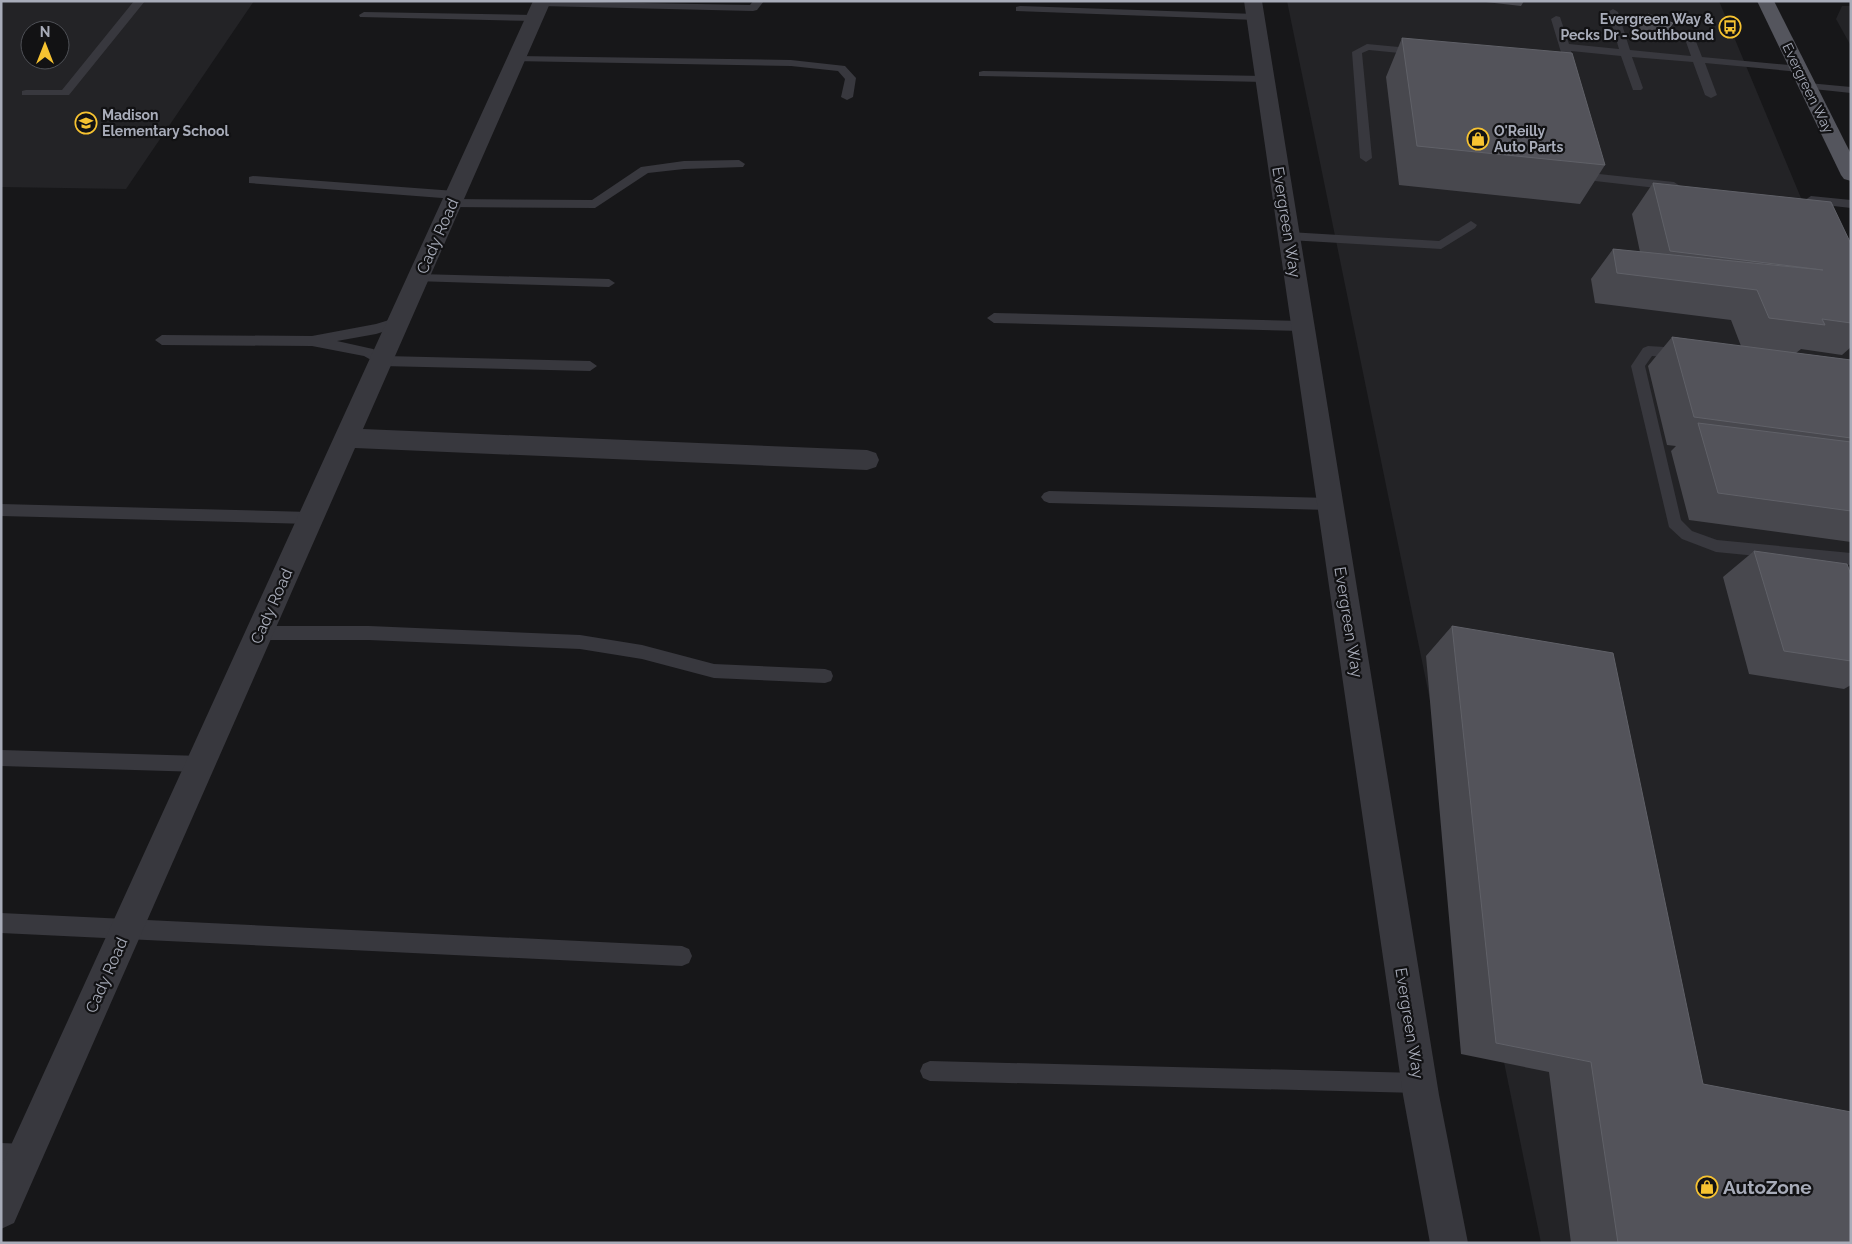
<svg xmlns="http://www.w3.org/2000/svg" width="1852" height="1244" viewBox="0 0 1852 1244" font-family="Raleway,sans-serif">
	<rect width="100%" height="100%" fill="#171719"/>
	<!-- built -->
	<path fill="#232326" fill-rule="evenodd" d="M 1,1 L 254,1 L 126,189 L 1,187 ZM 30,30 L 60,30 L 60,60 L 30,60 Z
		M 1287,1 L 1719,1 L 1851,318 L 1851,1243 L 1541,1243 Z
		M 1842,6 L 1851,6 L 1851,46 L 1836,19 Z"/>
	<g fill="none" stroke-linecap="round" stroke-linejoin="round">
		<!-- lane -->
		<path fill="#38383e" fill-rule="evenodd" d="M 134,1 L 145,1 L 69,95 L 22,95 L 22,91 L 26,90 L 62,90 Z
			M 537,1 L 750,5 L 753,1 L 764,1 L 757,10 L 753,11 L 541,6 L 537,5 Z
			M 1020,6 L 1256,14 L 1261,17 L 1256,20 L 1016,11 L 1016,7 Z
			M 1613,9 L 1618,12 L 1630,50 L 1691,56 L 1685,39 L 1690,36 L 1695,39 L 1702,57 L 1800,66 L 1805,69 L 1800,72 L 1705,63 L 1717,95 L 1711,98 L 1705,95 L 1693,62 L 1632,57 L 1643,88 L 1641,90 L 1633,90 L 1621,56 L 1571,51 L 1571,59 L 1563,59 L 1551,19 L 1556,16 L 1560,17 L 1569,44 L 1619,49 L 1608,12 Z
			M 364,12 L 534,15 L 539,18 L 534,21 L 360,17 L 359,15 Z
			M 1367,44 L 1420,49 L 1425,52 L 1420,55 L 1369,50 L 1362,53 L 1372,158 L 1366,162 L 1360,158 L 1352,52 Z
			M 516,56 L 791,60 L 845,66 L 856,78 L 853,97 L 847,100 L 841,97 L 845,79 L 838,71 L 791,66 L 512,61 L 511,59 Z
			M 983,71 L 1265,76 L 1270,79 L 1265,82 L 979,76 L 979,72 Z
			M 1808,83 L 1851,87 L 1851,93 L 1804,88 L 1802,86 Z
			M 739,160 L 745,164 L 743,167 L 684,169 L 648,173 L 595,208 L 451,207 L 445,203 L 451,199 L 592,200 L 641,167 L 684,161 Z
			M 1599,174 L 1674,182 L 1680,186 L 1674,190 L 1595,181 L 1595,175 Z
			M 253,176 L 455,191 L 461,195 L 455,199 L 249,183 L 249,177 Z
			M 1811,196 L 1851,200 L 1851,208 L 1807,203 L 1805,200 Z
			M 1471,221 L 1477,225 L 1475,228 L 1441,249 L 1289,240 L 1283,236 L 1289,232 L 1439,241 Z
			M 419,274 L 609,279 L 615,283 L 609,287 L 414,281 L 413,278 Z
			M 994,313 L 1303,321 L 1310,326 L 1303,331 L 994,323 L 987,318 Z
			M 399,317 L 404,319 L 406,322 L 404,325 L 376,334 L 337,341 L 373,349 L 385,356 L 590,361 L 597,366 L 590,371 L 382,366 L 364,356 L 312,346 L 162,345 L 155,340 L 162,335 L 312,336 L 376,324 Z
			M 1648,346 L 1681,348 L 1688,353 L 1681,358 L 1652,356 L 1645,366 L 1681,520 L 1692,531 L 1717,540 L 1851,553 L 1851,565 L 1716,552 L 1682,539 L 1669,527 L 1631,366 L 1643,348 Z
			M 1049,491 L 1330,498 L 1335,500 L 1338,504 L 1335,508 L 1330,510 L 1049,503 L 1044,501 L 1041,497 L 1044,493 Z
			M 1,504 L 310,512 L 315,514 L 318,518 L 315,522 L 310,524 L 1,516 Z
			M 260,626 L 369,626 L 580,635 L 642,645 L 714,664 L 825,669 L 831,671 L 833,676 L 831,681 L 825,683 L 714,678 L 642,659 L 580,649 L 369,640 L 260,640 L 254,638 L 252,633 L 254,628 Z
			M 1,750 L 201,756 L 207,758 L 210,764 L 207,770 L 201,772 L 1,766 Z
			M 1,913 L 682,946 L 689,949 L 692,956 L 689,963 L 682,966 L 1,933 Z
			M 930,1061 L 1419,1073 L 1426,1076 L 1429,1083 L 1426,1090 L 1419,1093 L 930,1081 L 923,1078 L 920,1071 L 923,1064 Z
			M 1,1143 L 26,1144 L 34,1147 L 37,1155 L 34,1163 L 26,1166 L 1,1165 Z"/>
		<!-- street -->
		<path fill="#38383e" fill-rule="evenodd" d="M 533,1 L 551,1 L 363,429 L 867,450 L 876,453 L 879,460 L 876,467 L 867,470 L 355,448 L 14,1223 L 1,1229 L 1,1167 Z
			M 1244,1 L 1262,1 L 1439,1095 L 1468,1243 L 1430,1243 L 1403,1095 Z"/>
		<!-- primary -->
		<path fill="#54555d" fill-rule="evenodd" d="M 1757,1 L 1774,1 L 1851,154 L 1851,181 L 1844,179 L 1841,175 Z"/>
	</g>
	<!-- wall -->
	<path fill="#48484e" d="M 1477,1 L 1524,1 L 1521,6 Z
		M 1644,19 L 1673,23 L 1663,39 L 1638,30 Z
		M 1402,38 L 1605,165 L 1580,204 L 1399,185 L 1386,77 Z
		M 1653,183 L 1851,244 L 1851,347 L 1842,355 L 1801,349 L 1796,353 L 1851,360 L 1851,542 L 1689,520 L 1671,451 L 1676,446 L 1667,445 L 1648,366 L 1672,337 L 1741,346 L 1731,320 L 1595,303 L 1591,279 L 1613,249 L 1640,252 L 1632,214 Z
		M 1754,551 L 1851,575 L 1851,685 L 1844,689 L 1749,674 L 1723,577 Z
		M 1452,626 L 1703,1084 L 1851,1243 L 1571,1243 L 1549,1072 L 1461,1054 L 1426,656 Z"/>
	<!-- building -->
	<path fill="#53535a" stroke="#606168" d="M 1648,14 L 1673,23 L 1669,28 L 1644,19 Z
		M 1402,38 L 1572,53 L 1605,165 L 1417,146 Z
		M 1653,183 L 1831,202 L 1851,244 L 1851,323 L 1822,319 L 1825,325 L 1769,318 L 1757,290 L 1617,273 L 1613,249 L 1823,270 L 1670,251 Z
		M 1672,337 L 1851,360 L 1851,438 L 1694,417 Z
		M 1698,423 L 1851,442 L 1851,511 L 1718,493 Z
		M 1754,551 L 1847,564 L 1851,575 L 1851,661 L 1784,651 Z
		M 1452,626 L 1613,653 L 1703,1084 L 1851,1112 L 1851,1243 L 1618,1243 L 1591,1062 L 1496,1043 Z"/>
	<!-- icons -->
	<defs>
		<g id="bus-ring" transform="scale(1.125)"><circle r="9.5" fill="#121214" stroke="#f7c331" stroke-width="1.5"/><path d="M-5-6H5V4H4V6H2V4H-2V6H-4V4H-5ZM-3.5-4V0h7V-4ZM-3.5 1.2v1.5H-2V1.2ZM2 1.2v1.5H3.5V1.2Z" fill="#f7c331"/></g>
		<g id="school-ring" transform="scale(1.125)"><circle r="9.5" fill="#121214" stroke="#f7c331" stroke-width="1.5"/><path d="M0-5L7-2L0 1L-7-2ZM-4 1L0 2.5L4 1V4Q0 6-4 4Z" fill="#f7c331"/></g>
		<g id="shop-ring" transform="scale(1.125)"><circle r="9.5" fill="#121214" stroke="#f7c331" stroke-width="1.5"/><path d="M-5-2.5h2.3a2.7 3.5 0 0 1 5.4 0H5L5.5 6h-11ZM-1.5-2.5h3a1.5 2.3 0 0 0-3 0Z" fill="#f7c331"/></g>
	</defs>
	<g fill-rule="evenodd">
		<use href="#bus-ring" x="1730" y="27"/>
		<use href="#school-ring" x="86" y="123"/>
		<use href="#shop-ring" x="1478" y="139"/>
		<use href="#shop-ring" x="1707" y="1187"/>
	</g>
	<g text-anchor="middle" stroke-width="4.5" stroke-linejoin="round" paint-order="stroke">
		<!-- far-poi labels -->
		<g font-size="14" font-weight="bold" fill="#a8acb9" stroke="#121214" text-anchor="start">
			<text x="1714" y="24" text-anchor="end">Evergreen Way &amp;<tspan x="1714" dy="16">Pecks Dr - Southbound</tspan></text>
			<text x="102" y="120">Madison<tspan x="102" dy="16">Elementary School</tspan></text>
			<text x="1494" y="136">O'Reilly<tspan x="1494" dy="16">Auto Parts</tspan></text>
		</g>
		<!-- far-street labels -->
		<g font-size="14" fill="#a8acb9" stroke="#121214">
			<text transform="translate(1808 88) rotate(64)" y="5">Evergreen Way</text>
		</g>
		<!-- street labels -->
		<g font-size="16" fill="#a8acb9" stroke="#121214">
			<text transform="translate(1287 222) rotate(81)" y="6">Evergreen Way</text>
			<text transform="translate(437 236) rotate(-66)" y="6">Cady Road</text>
			<text transform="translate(271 606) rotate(-66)" y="6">Cady Road</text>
			<text transform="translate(1349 622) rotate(81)" y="6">Evergreen Way</text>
			<text transform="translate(106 975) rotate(-66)" y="6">Cady Road</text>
			<text transform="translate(1410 1023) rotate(81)" y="6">Evergreen Way</text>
		</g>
		<!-- near-poi labels -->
		<g font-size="19" font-weight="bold" fill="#a8acb9" stroke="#121214" text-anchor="start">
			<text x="1723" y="1194">AutoZone</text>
		</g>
	</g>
	<!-- border -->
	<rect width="1852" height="1244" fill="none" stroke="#a8acb9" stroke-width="5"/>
	<!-- north arrow -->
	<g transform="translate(45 45)"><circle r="24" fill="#121214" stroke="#4e5056"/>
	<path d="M0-4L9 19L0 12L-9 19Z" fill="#f7c331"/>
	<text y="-8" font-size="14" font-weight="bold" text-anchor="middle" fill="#a8acb9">N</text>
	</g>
</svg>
